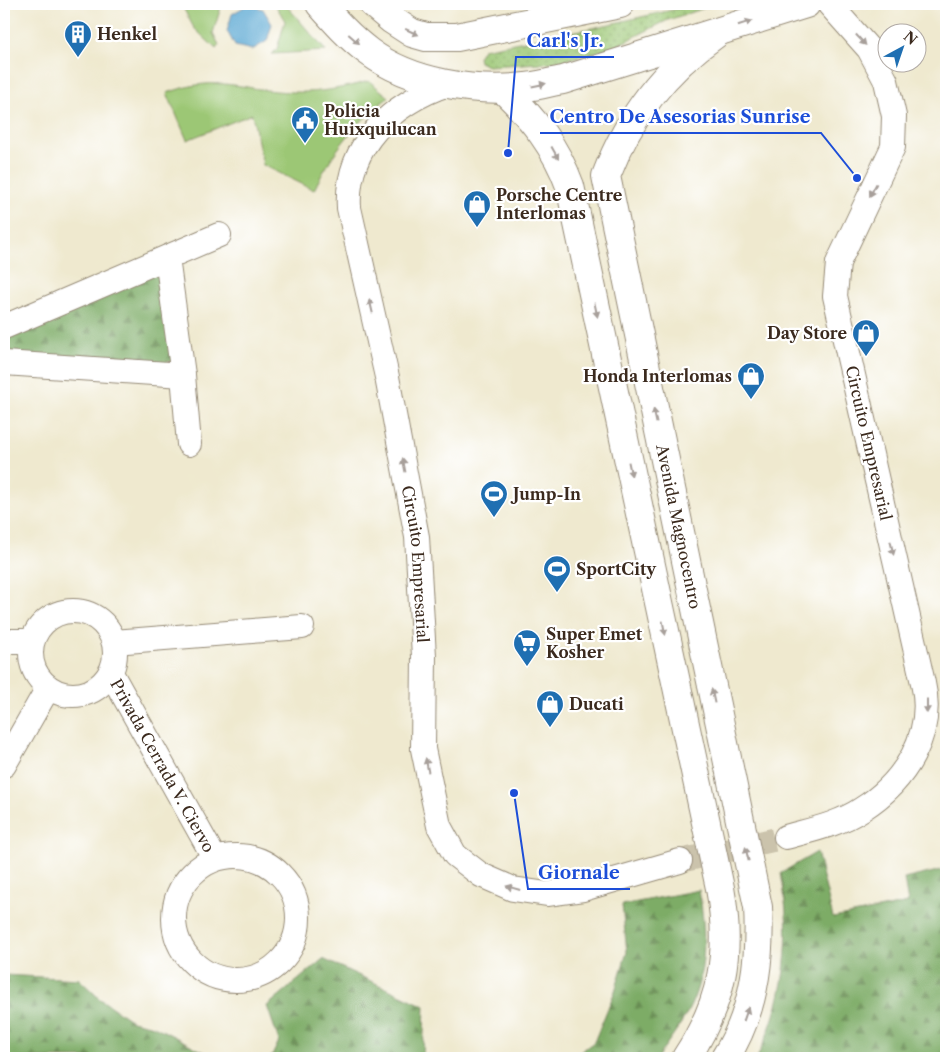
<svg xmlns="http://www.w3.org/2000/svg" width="950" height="1062" viewBox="0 0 950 1062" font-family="'Libre Caslon Text',serif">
	<defs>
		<pattern id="forest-firs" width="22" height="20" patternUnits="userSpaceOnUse" patternTransform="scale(1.25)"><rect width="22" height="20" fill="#7dac66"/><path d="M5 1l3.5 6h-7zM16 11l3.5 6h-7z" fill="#688c53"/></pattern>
		<pattern id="park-dots" width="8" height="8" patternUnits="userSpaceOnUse" patternTransform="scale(1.25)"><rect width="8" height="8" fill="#9cc774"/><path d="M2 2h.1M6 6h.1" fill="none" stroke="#80a25f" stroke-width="1.8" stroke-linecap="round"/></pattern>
	</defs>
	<rect width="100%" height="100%" fill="#fff"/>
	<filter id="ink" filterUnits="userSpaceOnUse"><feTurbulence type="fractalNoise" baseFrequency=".02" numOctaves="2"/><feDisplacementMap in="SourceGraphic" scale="10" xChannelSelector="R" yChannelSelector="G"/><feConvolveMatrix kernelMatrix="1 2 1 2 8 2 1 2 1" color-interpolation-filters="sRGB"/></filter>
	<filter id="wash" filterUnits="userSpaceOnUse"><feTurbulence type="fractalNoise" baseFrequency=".0096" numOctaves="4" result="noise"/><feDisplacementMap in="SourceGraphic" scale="20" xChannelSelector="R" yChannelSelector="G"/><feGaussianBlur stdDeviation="1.12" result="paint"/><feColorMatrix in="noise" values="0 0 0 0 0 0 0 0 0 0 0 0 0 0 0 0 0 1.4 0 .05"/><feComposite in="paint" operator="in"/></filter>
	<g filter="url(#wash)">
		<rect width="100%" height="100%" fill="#efe9cf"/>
		<!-- green -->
		<path fill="#9cc774" stroke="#6c7849" d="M 181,4 L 225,4 L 221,7 L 213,33 L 219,45 L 216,49 L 194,28 Z
			M 275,4 L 285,4 L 326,51 L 272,54 L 277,49 L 285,21 Z
			M 369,81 L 389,97 C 355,123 332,152 314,190 L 263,165 L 252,114 L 187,140 L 167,93 C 221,73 241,91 293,92 C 319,93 344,88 369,81 Z"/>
		<!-- forest -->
		<path fill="url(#forest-firs)" stroke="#5c6b42" d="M 167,259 L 182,375 L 4,352 L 7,326 Z
			M 817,852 L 833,918 L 908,903 L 904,879 L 946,869 L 946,1058 L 757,1058 C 786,998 793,938 781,873 Z
			M 699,890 C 706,931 708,975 687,1013 C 679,1028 667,1043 657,1058 L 572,1058 L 594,1042 L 615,991 L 627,952 L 622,905 Z
			M 323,959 L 425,1006 L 423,1058 L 271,1058 L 279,1041 L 267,1006 Z
			M 4,975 L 79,979 L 100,999 L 132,1021 L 154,1026 L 204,1052 L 229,1058 L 4,1058 Z"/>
		<!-- park -->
		<path fill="url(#park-dots)" stroke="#6c7849" d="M 699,4 L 717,4 L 668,20 L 612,48 L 558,62 L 488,66 L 479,62 L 478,57 L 483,49 L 592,28 Z"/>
		<!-- water -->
		<path fill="#57a6d1" stroke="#496878" d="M 247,5 L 263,9 L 272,24 L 267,41 L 252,50 L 235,46 L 227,31 L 232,14 Z"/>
	</g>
	<g filter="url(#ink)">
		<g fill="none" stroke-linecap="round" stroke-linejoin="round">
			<!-- minor-tunnel -->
			<path stroke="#cbc3ac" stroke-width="24" stroke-dasharray="24 12" stroke-linecap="butt" d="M 680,861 L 786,837"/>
			<!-- minor casing -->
			<g stroke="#958a76" stroke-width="26">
				<g id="minor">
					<path id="s1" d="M 448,84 C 392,103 345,146 349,208 L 387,377 L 417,537 L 424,656 L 423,749 L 439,826 L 455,855 L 481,875 L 513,889 L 547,894 L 583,889 L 680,861"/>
					<path d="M 167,258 L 183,375 L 189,444"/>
					<path d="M 4,327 L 219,235"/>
					<path d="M 4,363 L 183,375"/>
					<circle cx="73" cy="653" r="42"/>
					<path d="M 4,641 L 31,641"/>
					<path d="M 114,642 L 302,627"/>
					<path id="s2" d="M 111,673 L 215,859"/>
					<path d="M 4,765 L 48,688"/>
					<path d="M 786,837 C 811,830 840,824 862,809 C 905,782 935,734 923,683 L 835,296 L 838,263 L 893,147 L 894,116 L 886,81 L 869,49 L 829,4"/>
					<circle cx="236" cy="918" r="62"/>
				</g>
			</g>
			<!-- tertiary casing -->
			<g stroke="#958a76" stroke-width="30">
				<g id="tertiary">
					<path d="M 373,4 L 392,20 L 412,33 L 426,37 L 457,37 L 620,4"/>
					<path id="s3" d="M 717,33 C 664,70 629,116 606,176 L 758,907 C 761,960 754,1013 725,1058"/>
					<path d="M 503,89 C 532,117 556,147 570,186 L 720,888 C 732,953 722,1003 686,1058"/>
				</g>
			</g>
			<!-- secondary casing -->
			<g stroke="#958a76" stroke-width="30">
				<path id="secondary" d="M 320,4 C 335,21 350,38 369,52 C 411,83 475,93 526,87 C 538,86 551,82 563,80 L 806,4"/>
			</g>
			<!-- minor -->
			<use href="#minor" stroke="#fff" stroke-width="24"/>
			<!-- tertiary -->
			<use href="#tertiary" stroke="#fff" stroke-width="28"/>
			<!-- secondary -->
			<use href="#secondary" stroke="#fff" stroke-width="28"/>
		</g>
		<!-- one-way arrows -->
		<defs><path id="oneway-solid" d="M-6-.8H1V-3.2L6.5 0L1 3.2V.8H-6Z" transform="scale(1.25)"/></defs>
		<g fill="#a79f9a">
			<use href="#oneway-solid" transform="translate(745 23) rotate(-18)"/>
			<use href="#oneway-solid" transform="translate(412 32) rotate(24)"/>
			<use href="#oneway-solid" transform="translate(354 39) rotate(41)"/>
			<use href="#oneway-solid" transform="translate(861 40) rotate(47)"/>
			<use href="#oneway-solid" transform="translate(539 85) rotate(-12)"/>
			<use href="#oneway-solid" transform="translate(555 153) rotate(61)"/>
			<use href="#oneway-solid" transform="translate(873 190) rotate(118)"/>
			<use href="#oneway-solid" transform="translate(371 306) rotate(-103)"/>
			<use href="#oneway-solid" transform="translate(596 310) rotate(78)"/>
			<use href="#oneway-solid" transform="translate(655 416) rotate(-102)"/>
			<use href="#oneway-solid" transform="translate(404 465) rotate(-101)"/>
			<use href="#oneway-solid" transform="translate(630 469) rotate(78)"/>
			<use href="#oneway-solid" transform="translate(892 548) rotate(77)"/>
			<use href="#oneway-solid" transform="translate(664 628) rotate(78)"/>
			<use href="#oneway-solid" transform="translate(713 696) rotate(-102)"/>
			<use href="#oneway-solid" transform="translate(927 706) rotate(90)"/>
			<use href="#oneway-solid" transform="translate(427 765) rotate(-101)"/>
			<use href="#oneway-solid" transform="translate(747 854) rotate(-103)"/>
			<use href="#oneway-solid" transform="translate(513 888) rotate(-164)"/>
			<use href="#oneway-solid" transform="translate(746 1014) rotate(-71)"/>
		</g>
	</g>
	<!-- icons -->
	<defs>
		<g id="building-pin" transform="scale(1.4375)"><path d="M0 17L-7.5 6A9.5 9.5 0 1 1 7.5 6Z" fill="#1f6fb2" stroke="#fff"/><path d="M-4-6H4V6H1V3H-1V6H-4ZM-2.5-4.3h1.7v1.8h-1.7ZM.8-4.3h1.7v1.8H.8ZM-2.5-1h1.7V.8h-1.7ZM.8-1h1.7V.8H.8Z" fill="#fff"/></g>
		<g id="civic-pin" transform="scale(1.4375)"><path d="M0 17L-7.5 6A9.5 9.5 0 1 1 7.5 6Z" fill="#1f6fb2" stroke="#fff"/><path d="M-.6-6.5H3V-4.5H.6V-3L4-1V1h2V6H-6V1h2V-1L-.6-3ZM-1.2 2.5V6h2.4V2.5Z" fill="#fff"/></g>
		<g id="shop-pin" transform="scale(1.4375)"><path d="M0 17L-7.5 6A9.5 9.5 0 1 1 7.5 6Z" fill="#1f6fb2" stroke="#fff"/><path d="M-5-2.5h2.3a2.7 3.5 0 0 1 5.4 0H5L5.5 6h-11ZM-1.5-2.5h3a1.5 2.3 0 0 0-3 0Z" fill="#fff"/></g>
		<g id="stadium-pin" transform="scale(1.4375)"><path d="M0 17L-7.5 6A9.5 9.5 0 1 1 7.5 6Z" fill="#1f6fb2" stroke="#fff"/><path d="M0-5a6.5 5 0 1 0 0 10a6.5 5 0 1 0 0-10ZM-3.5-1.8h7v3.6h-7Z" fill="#fff"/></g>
		<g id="supermarket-pin" transform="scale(1.4375)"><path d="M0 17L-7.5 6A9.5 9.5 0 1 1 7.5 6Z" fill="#1f6fb2" stroke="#fff"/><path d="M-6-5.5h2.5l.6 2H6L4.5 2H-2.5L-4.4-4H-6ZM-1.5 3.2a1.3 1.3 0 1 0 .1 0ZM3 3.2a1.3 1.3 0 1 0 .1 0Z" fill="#fff"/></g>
	</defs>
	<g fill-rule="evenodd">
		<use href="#building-pin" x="78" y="34"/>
		<use href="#civic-pin" x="305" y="120"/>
		<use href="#shop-pin" x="477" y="204"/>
		<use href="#shop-pin" x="866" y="333"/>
		<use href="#shop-pin" x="751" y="376"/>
		<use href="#stadium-pin" x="494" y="494"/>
		<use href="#stadium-pin" x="557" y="569"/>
		<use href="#supermarket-pin" x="527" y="643"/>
		<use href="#shop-pin" x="550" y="704"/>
	</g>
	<g text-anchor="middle" stroke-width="4.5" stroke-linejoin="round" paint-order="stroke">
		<!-- poi labels -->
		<g font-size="16" font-weight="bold" fill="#3b2a1e" stroke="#fff" text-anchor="start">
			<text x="97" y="40">Henkel</text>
			<text x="324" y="117">Policia<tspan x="324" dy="18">Huixquilucan</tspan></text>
			<text x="496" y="201">Porsche Centre<tspan x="496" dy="18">Interlomas</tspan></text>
			<text x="847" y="339" text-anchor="end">Day Store</text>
			<text x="732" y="382" text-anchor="end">Honda Interlomas</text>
			<text x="513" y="500">Jump-In</text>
			<text x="576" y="575">SportCity</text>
			<text x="546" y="640">Super Emet<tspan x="546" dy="18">Kosher</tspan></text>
			<text x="569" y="710">Ducati</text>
		</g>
		<!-- street labels -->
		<g font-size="16" fill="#3b2a1e" stroke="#fff">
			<text transform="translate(869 443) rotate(77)" y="6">Circuito Empresarial</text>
			<text dy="6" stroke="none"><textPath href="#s3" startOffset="542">Avenida Magnocentro</textPath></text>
			<text dy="6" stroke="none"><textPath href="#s1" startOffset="534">Circuito Empresarial</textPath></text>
			<text dy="6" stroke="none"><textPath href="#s2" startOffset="106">Privada Cerrada V. Ciervo</textPath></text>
		</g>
	</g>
	<!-- callouts -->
	<path fill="none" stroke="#1d4ed8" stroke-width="2" d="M508 153L516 57H614M857 178L821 133H540M514 793L528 889H630"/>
	<g fill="#1d4ed8" stroke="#fff" stroke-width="2">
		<circle cx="508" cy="153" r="5"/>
		<circle cx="857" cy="178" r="5"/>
		<circle cx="514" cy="793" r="5"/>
	</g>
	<g font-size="18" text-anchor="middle" font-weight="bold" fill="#1d4ed8" stroke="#fff" stroke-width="4.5" stroke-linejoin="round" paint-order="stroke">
		<text x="565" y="47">Carl's Jr.</text>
		<text x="680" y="123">Centro De Asesorias Sunrise</text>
		<text x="579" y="879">Giornale</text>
	</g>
	<!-- margin -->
	<rect width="950" height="1062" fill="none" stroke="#fff" stroke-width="20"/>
	<!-- north arrow -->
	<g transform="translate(902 48) rotate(40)"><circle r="24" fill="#ffffff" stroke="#b1aaa5"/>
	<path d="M0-4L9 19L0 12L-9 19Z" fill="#1f6fb2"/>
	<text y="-8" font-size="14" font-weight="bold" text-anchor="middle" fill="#3b2a1e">N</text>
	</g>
</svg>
